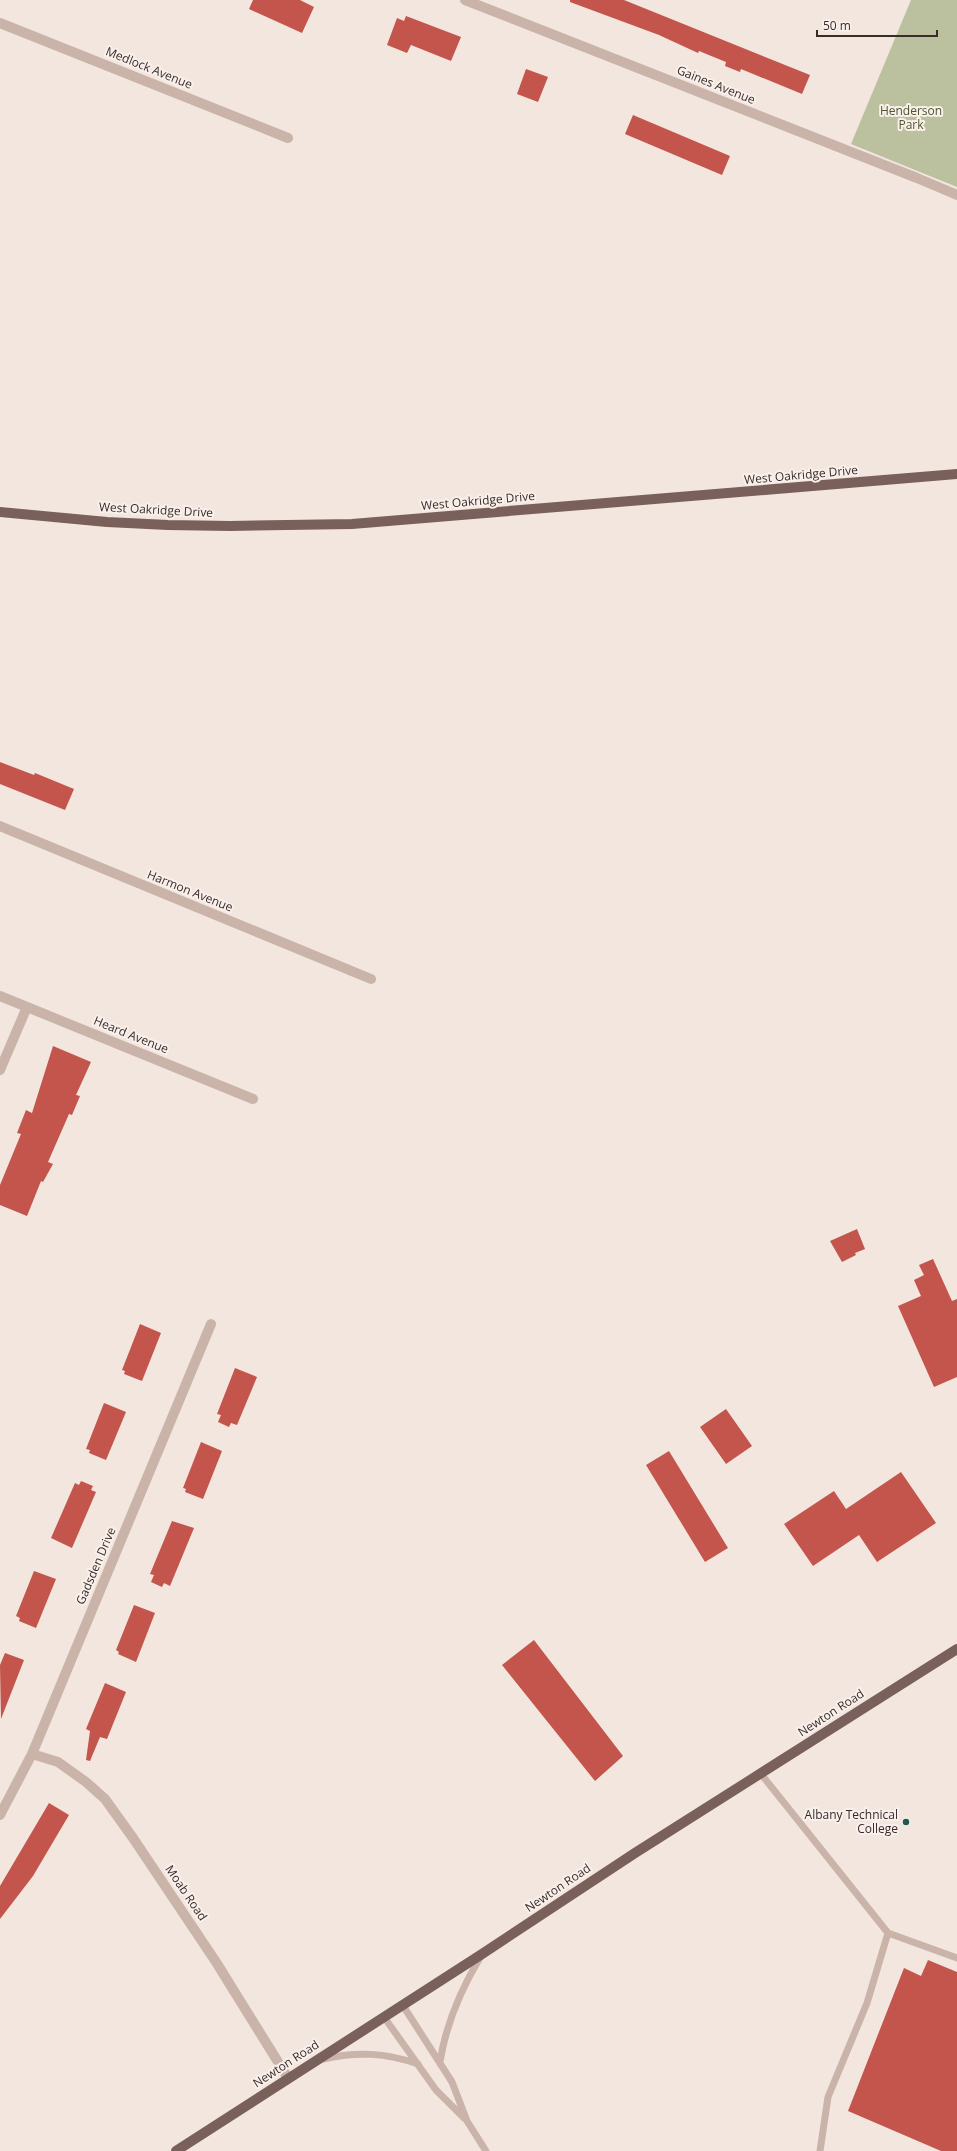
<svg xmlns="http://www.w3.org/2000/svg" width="957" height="2151" viewBox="0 0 957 2151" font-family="'Open Sans',sans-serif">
	<rect width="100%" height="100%" fill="#f2e6de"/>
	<!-- green -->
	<path fill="#bbc19e" d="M 911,0 L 957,0 L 957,187 L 851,144 Z"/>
	<!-- building -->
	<path fill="#c3554c" d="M 253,0 L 300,0 L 314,7 L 302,33 L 249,9 Z
		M 570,0 L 624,0 L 810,75 L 802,94 L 741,69 L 740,72 L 725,66 L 726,62 L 699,51 L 698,53 L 659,35 L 570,2 Z
		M 406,16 L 461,37 L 451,61 L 411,45 L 407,53 L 387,45 L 397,18 L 404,21 Z
		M 526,69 L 548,77 L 538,102 L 517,94 Z
		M 633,115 L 730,156 L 722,175 L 625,134 Z
		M 0,762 L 34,775 L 35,773 L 74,789 L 65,810 L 0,784 Z
		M 53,1046 L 91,1062 L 76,1095 L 80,1096 L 72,1115 L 69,1114 L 48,1162 L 53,1164 L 43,1182 L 41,1181 L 27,1216 L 0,1205 L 0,1185 L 21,1134 L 17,1133 L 26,1110 L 32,1113 Z
		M 857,1229 L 865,1249 L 855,1253 L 856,1255 L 842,1262 L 830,1241 Z
		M 933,1259 L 952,1301 L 957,1299 L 957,1377 L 934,1387 L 898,1306 L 921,1296 L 914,1280 L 924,1275 L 919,1265 Z
		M 140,1324 L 161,1333 L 142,1381 L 124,1374 L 125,1371 L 122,1370 Z
		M 235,1368 L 257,1377 L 237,1425 L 231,1423 L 229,1427 L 218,1422 L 221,1415 L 217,1414 Z
		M 104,1403 L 126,1412 L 106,1460 L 89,1453 L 90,1450 L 86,1449 Z
		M 726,1409 L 752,1446 L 726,1464 L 700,1427 Z
		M 201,1442 L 222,1451 L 203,1499 L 185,1492 L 186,1489 L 183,1488 Z
		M 669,1451 L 728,1548 L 705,1562 L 646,1465 Z
		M 901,1472 L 936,1523 L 877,1562 L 859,1535 L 813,1566 L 784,1524 L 834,1491 L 846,1509 Z
		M 81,1481 L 93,1486 L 91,1490 L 96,1492 L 72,1548 L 51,1538 L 75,1483 L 79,1485 Z
		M 172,1521 L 194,1528 L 170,1586 L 164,1583 L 162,1587 L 151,1582 L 154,1575 L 150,1574 Z
		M 34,1571 L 56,1579 L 36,1628 L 19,1621 L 20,1618 L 16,1616 Z
		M 134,1605 L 155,1613 L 136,1662 L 118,1654 L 119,1652 L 116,1650 Z
		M 534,1640 L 623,1756 L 595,1781 L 502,1665 Z
		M 5,1653 L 24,1660 L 1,1719 L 0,1665 Z
		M 105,1683 L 126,1692 L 107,1739 L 100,1737 L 90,1761 L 86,1760 L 90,1731 L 86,1729 Z
		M 49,1803 L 69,1815 L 33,1876 L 0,1919 L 0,1886 Z
		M 928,1960 L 957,1972 L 957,2151 L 941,2151 L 848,2111 L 904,1968 L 921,1976 Z"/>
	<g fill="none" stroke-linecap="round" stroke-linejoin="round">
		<!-- service -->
		<path stroke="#cab4aa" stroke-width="7" d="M 761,1774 L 888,1933 L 867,2003 L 828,2097 L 820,2151
			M 888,1933 L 957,1958
			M 402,2004 L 452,2082 L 467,2121 L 486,2151
			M 384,2017 L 436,2090 L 464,2118
			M 323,2059 C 357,2051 386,2053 418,2064
			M 440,2062 C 446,2023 461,1989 481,1956"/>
		<!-- minor -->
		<path stroke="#cab4aa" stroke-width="10" d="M 0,23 L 288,138
			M 0,826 L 371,979
			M 0,996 L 253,1099
			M 0,1070 L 27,1007
			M 32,1754 L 58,1762 L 86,1782 L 105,1799 L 133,1838 L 216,1962 L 288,2078
			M 0,1815 L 32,1754 L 211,1324"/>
		<!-- tertiary -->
		<path stroke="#cab4aa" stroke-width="10" d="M 465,0 L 917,178 L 957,195"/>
		<!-- primary -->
		<path stroke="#79605b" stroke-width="10" d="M 0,512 L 107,522 L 168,525 L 230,526 L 352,524 L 957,474
			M 176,2151 L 482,1954 L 635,1853 L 957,1649"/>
	</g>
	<!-- markers -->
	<circle fill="#205953" stroke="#faf0eb" stroke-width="1.5" cx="906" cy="1822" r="4"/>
	<g text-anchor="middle" stroke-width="4" stroke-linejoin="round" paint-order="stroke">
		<!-- street labels -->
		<g font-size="12" fill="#382c2a" stroke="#faf0eb">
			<text transform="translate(149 68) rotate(22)" y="4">Medlock Avenue</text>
			<text transform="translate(716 85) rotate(22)" y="4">Gaines Avenue</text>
			<text transform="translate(801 475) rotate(-5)" y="4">West Oakridge Drive</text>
			<text transform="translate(478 501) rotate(-5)" y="4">West Oakridge Drive</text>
			<text transform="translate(156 510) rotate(3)" y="4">West Oakridge Drive</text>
			<text transform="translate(190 891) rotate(22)" y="4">Harmon Avenue</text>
			<text transform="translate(131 1035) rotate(22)" y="4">Heard Avenue</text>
			<text transform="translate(96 1566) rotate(-67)" y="4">Gadsden Drive</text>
			<text transform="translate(831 1713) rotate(-33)" y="4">Newton Road</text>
			<text transform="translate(558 1888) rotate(-34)" y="4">Newton Road</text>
			<text transform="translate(186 1893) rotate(56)" y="4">Moab Road</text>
			<text transform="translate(286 2064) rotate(-33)" y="4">Newton Road</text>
		</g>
		<!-- park labels -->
		<g font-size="12" fill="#4e562e" stroke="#faf0eb">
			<text x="911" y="115">Henderson<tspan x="911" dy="14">Park</tspan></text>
		</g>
		<!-- poi labels -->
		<g font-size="12" fill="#382c2a" stroke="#faf0eb" text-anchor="end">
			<text x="898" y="1819">Albany Technical<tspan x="898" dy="14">College</tspan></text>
		</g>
	</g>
	<!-- scale -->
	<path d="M817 30v6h120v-6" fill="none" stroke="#382c2a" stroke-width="2"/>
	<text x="823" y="30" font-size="12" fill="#382c2a" stroke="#faf0eb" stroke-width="3" paint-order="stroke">50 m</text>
</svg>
